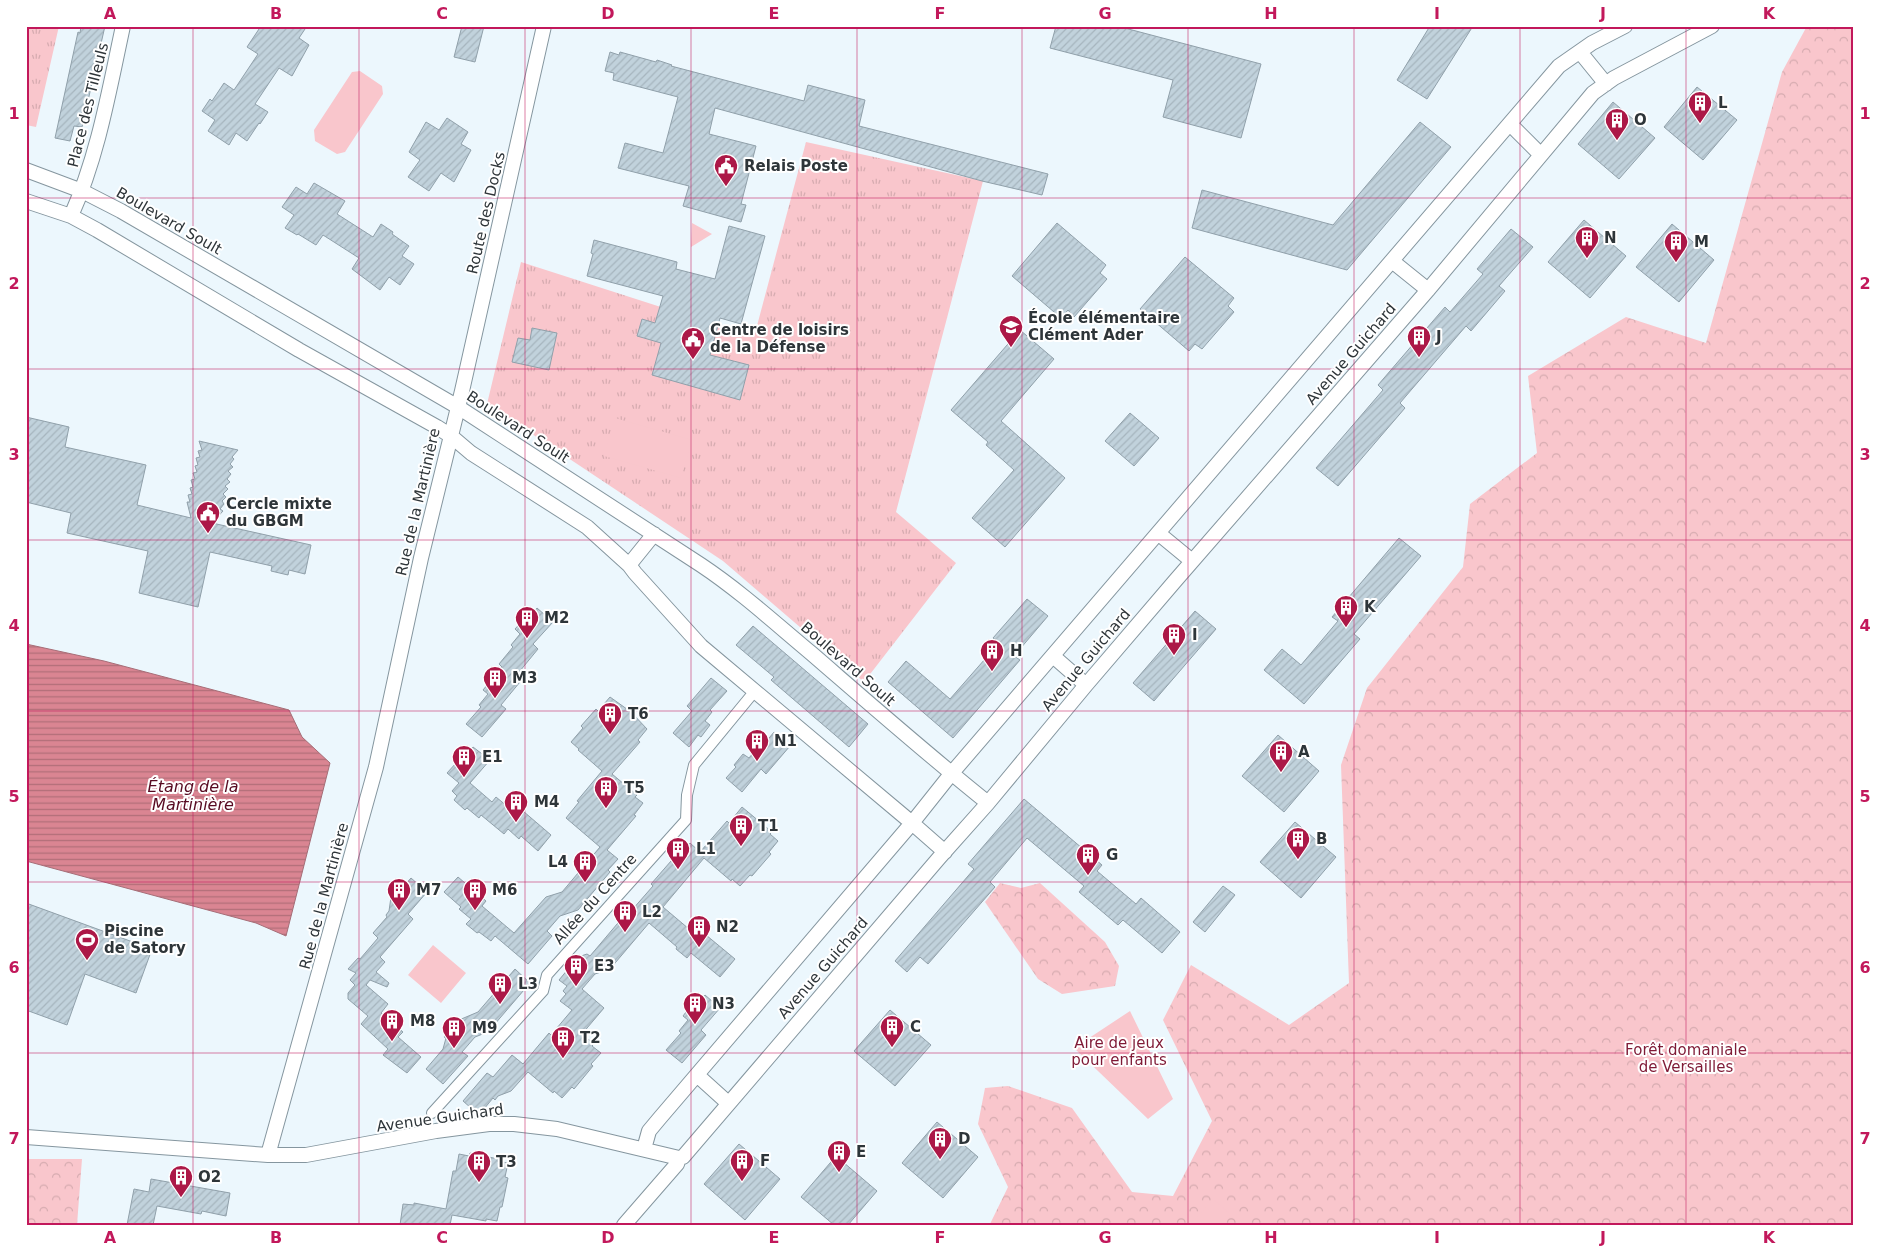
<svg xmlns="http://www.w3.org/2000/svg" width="1879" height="1251" viewBox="0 0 1879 1251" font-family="'DejaVu Sans',sans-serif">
	<defs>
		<pattern id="grass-tufts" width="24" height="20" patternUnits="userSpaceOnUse" patternTransform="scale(1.25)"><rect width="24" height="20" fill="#f9c6cc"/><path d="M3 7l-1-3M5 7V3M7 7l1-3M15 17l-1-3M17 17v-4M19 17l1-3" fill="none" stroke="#d6abb0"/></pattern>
		<pattern id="forest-crowns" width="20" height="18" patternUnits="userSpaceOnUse" patternTransform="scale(1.25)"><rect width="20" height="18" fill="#f9c6cc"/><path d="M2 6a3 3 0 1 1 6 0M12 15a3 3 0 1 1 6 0" fill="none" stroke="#d6abb0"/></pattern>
		<pattern id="water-rules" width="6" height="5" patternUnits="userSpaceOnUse" patternTransform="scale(1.25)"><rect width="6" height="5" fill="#da8592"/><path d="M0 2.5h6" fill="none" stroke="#b16e78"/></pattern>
		<pattern id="building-hatch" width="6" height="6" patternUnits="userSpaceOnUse" patternTransform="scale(1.25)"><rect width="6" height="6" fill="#c1d2dc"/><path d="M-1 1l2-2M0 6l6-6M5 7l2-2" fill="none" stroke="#a6b5be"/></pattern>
	</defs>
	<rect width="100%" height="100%" fill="#ecf7fd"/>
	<!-- grass -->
	<path fill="url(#grass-tufts)" d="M 26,26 L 59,26 L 36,127 L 26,125 Z
		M 806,142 L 983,181 L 896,512 L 956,563 L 864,682 L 723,561 L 487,404 L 521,262 L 754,337 Z"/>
	<!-- forest -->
	<path fill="url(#forest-crowns)" d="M 1807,26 L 1853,26 L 1853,1225 L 988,1225 L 990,1224 L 1008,1187 L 978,1124 L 985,1088 L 1008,1086 L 1072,1108 L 1132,1192 L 1173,1196 L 1212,1121 L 1163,1020 L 1191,965 L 1289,1025 L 1349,983 L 1341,765 L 1367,688 L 1463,567 L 1470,504 L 1537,453 L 1528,376 L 1626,317 L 1706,343 L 1782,72 Z
		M 1000,883 L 1021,888 L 1040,883 L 1105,942 L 1119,966 L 1115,986 L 1062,994 L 1038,979 L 985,902 Z
		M 26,1159 L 82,1159 L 77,1225 L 26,1225 Z"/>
	<!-- green -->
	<path fill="#f9c6cc" d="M 360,71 L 382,86 L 383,94 L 345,152 L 337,154 L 315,141 L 314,130 L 352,72 Z
		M 692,223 L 712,234 L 691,247 Z
		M 615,418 L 692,440 L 681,478 L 604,456 Z
		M 433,945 L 466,973 L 441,1003 L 408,975 Z
		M 1130,1011 L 1173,1099 L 1148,1119 L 1074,1048 Z
		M 1213,1199 L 1229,1213 L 1219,1225 L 1190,1225 Z"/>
	<!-- water -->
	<path fill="url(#water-rules)" stroke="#a66d77" d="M 26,644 L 104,661 L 289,710 L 302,737 L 330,763 L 286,936 L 256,923 L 26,861 Z"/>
	<!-- building -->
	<path fill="url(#building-hatch)" stroke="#90a0aa" d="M 81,26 L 105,26 L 82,127 L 74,126 L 70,141 L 55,138 L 78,32 L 80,33 Z
		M 261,26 L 307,26 L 299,38 L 309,45 L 292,76 L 279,68 L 255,104 L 268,112 L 260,124 L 259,123 L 247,141 L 236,133 L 229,145 L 208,131 L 215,120 L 202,111 L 210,99 L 212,101 L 224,83 L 234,90 L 258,54 L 247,47 Z
		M 462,26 L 484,26 L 475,62 L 454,57 Z
		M 1056,26 L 1117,26 L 1261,64 L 1241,138 L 1163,117 L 1173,80 L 1050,48 Z
		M 1430,26 L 1473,26 L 1427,99 L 1397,80 Z
		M 610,52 L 619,55 L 620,52 L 656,62 L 657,60 L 672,65 L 671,66 L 804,101 L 808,85 L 865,100 L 859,126 L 1048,174 L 1042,195 L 982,181 L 715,108 L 709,134 L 756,146 L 741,204 L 746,205 L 741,222 L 683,206 L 689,186 L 618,168 L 625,143 L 663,153 L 678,97 L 613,80 L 614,73 L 605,71 Z
		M 1697,87 L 1737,120 L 1703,160 L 1664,127 Z
		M 1613,102 L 1655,138 L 1619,179 L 1578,144 Z
		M 447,118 L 468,132 L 461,144 L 471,150 L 454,182 L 441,173 L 429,191 L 408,177 L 420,160 L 409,152 L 426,122 L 439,130 Z
		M 1420,122 L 1451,147 L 1347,270 L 1192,228 L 1202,190 L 1333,225 Z
		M 314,183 L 345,201 L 337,214 L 373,237 L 381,224 L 393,232 L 392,234 L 409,246 L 402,256 L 414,264 L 400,285 L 389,277 L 380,290 L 352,269 L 359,258 L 323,235 L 316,245 L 298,234 L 297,235 L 285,228 L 294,215 L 282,207 L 296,187 L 307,194 Z
		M 1584,220 L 1626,256 L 1590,298 L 1548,262 Z
		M 1057,223 L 1106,265 L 1100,273 L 1107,279 L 1074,317 L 1068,310 L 1061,318 L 1012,276 Z
		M 1672,224 L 1714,260 L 1679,302 L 1636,267 Z
		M 729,226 L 765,236 L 741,324 L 720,318 L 710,355 L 749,365 L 740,400 L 652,375 L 661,343 L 637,336 L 642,319 L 655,323 L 663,296 L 587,276 L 593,254 L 591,253 L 594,240 L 677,262 L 676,269 L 715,279 Z
		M 1511,229 L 1533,247 L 1499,286 L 1505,291 L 1471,331 L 1466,326 L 1400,403 L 1405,408 L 1338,486 L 1316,468 L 1383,390 L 1378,385 L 1445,307 L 1450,312 L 1483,274 L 1477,269 Z
		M 1185,257 L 1234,298 L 1228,306 L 1234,312 L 1202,349 L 1195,344 L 1189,351 L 1140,309 Z
		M 532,328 L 557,333 L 549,370 L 512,362 L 518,338 L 530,340 Z
		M 1020,330 L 1054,359 L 1001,421 L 1065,478 L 1005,547 L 972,518 L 1014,470 L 986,445 L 988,442 L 951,410 Z
		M 1130,413 L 1159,438 L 1134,466 L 1105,441 Z
		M 26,417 L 69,427 L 65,447 L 146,465 L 137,505 L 191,518 L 187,502 L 190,502 L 188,495 L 192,494 L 190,488 L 193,487 L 191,480 L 195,479 L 193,473 L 197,472 L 195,466 L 198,465 L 196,458 L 200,457 L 198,451 L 202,450 L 199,441 L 238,450 L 232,457 L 234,459 L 230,464 L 233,467 L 228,471 L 231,474 L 227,479 L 230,482 L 225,486 L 228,489 L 223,494 L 226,497 L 222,501 L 224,504 L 220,509 L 223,511 L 212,523 L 311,545 L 305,574 L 289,570 L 288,575 L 271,571 L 272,566 L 210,552 L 198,607 L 139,593 L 148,551 L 67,533 L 71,513 L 26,502 Z
		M 1399,538 L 1421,556 L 1354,634 L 1360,639 L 1304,704 L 1264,670 L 1282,649 L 1301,665 L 1338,621 L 1332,617 Z
		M 1027,599 L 1048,616 L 1014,656 L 1020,660 L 953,738 L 888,682 L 906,661 L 950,699 L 999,643 L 993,638 Z
		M 537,608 L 553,622 L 533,644 L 538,649 L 515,677 L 520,682 L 501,705 L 506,709 L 482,737 L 466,724 L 481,707 L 479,705 L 488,694 L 483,690 L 502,667 L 499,664 L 513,647 L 511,645 L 520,634 L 515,629 L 525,618 L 527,620 Z
		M 1195,611 L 1216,629 L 1154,701 L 1133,683 Z
		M 753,626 L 868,724 L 849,747 L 771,680 L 774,677 L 736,645 Z
		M 711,678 L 727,691 L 710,710 L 712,712 L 705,721 L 710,725 L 701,737 L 698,735 L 689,747 L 673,733 L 692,711 L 687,706 Z
		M 610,697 L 631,712 L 647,729 L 638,740 L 640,742 L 612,774 L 637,795 L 635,797 L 643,803 L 634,815 L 636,816 L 607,850 L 618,859 L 608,870 L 610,872 L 578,910 L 560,916 L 547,931 L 552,936 L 528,964 L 495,936 L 491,941 L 479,932 L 477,933 L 466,924 L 471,919 L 459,909 L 461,907 L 444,892 L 458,877 L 486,901 L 482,906 L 514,933 L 546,897 L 562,892 L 600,847 L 566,818 L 579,802 L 577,801 L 602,771 L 578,750 L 579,749 L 571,742 L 583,728 L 581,726 L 596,709 L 598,711 Z
		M 774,732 L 790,746 L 766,774 L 761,769 L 742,792 L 726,778 L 736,767 L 734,765 L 743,754 L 749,758 L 758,747 L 760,749 Z
		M 1278,735 L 1319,771 L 1284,812 L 1242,776 Z
		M 473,747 L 490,760 L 470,783 L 492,802 L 496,797 L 519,816 L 523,811 L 551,835 L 538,851 L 521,836 L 519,839 L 508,829 L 504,834 L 481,815 L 479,818 L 467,808 L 465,810 L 454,800 L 457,796 L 452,791 L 459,783 L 447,773 L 457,762 L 459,764 Z
		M 1024,799 L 1102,865 L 1097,871 L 1136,904 L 1141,898 L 1180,932 L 1162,953 L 1123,920 L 1118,925 L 1079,892 L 1084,886 L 1027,838 L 990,882 L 995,887 L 928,964 L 920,957 L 907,972 L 895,961 L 974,869 L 968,864 Z
		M 742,807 L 772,832 L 770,834 L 778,841 L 769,852 L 771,854 L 752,876 L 750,875 L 740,886 L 732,879 L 731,881 L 704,858 L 663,907 L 702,940 L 706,935 L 735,959 L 720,977 L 691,953 L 687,958 L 676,949 L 677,947 L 649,923 L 610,969 L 595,974 L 582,989 L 604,1008 L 582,1034 L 594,1044 L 592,1046 L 601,1053 L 591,1064 L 593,1066 L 574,1089 L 572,1087 L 562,1098 L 554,1091 L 553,1093 L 528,1072 L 511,1091 L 498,1096 L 495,1100 L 493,1098 L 479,1115 L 463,1101 L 487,1073 L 493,1077 L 512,1055 L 523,1064 L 549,1033 L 551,1035 L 572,1010 L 560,1001 L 566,994 L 563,991 L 567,986 L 559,980 L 578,957 L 587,954 L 590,956 L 623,917 L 625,918 L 653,886 L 651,884 L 678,853 L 680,854 L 690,843 L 700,852 L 727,821 L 729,823 Z
		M 1295,822 L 1336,857 L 1301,898 L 1260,862 Z
		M 411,878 L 427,892 L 408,914 L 413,919 L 380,957 L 385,962 L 376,972 L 389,983 L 387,987 L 370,980 L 366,985 L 388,1004 L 381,1013 L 403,1032 L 398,1037 L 421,1057 L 407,1073 L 383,1055 L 388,1049 L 361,1024 L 368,1016 L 348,999 L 348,993 L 355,985 L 350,980 L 356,973 L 348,969 L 358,958 L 360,959 L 378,938 L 373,933 L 387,917 L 386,915 L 389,911 L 391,897 L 400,888 L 401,889 Z
		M 1223,886 L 1235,895 L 1205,932 L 1193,922 Z
		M 26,903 L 152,949 L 136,993 L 85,974 L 67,1025 L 26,1010 Z
		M 515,969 L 530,983 L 488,1032 L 475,1037 L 462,1052 L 468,1056 L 443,1084 L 426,1069 L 443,1049 L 446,1038 L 444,1037 L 459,1020 L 478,1012 Z
		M 705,995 L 720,1008 L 701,1030 L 706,1035 L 682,1063 L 666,1050 L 681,1033 L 679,1031 L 688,1020 L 683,1016 L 692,1004 L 695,1006 Z
		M 890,1010 L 931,1045 L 895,1086 L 854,1051 Z
		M 937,1122 L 978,1157 L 943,1198 L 902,1163 Z
		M 739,1144 L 780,1179 L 745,1220 L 704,1184 Z
		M 470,1153 L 498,1159 L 497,1161 L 508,1163 L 505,1177 L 508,1178 L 502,1207 L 500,1207 L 497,1221 L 486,1219 L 486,1221 L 452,1215 L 450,1225 L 400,1225 L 403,1204 L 414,1205 L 414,1203 L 446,1209 L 453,1171 L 456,1171 L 459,1154 L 469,1156 Z
		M 836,1156 L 877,1191 L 848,1225 L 834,1225 L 801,1197 Z
		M 151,1179 L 230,1193 L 226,1216 L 202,1211 L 201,1214 L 157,1206 L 153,1225 L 127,1225 L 134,1189 L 149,1192 Z"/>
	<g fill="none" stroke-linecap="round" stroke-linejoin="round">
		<!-- pedestrian casing -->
		<g stroke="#85969f" stroke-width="12">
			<path id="pedestrian" d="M 432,1113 L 543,991 L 547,975 L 686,820 L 687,795 L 694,765 L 754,692"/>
		</g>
		<!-- minor casing -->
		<g stroke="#85969f" stroke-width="16">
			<path id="minor" d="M 1580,52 L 1606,84
				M 1510,124 L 1541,155
				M 26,170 L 82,191 L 121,211 L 458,407 L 701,565 C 740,591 775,623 811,653 C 870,704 928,755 988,803
				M 26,201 L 71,216 L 97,230 L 299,350 L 437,427 L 451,436 L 471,453 L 587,527 L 629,565 L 635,573 L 701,646 L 912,823 L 945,852
				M 71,216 C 98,156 109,91 123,26
				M 1392,261 L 1428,290
				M 1158,533 L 1192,561
				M 629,565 L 654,534
				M 1053,656 L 1086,685
				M 697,1075 L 728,1103
				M 26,1137 L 268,1155 L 376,767 L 421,558 L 462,391 L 544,26
				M 644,1149 L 649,1131 L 659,1119 L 912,823 L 951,774 L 1559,66 L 1592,43 L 1625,26
				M 268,1155 L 306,1155 L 436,1131 L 489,1124 L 514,1124 L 557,1129 L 679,1158 L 683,1157 L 939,858 L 988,803 L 1086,685 L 1175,581 L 1428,290 L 1593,93 L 1614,78 L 1712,26
				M 624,1225 L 677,1164 L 679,1158"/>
		</g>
		<!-- pedestrian -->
		<use href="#pedestrian" stroke="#fff" stroke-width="10"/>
		<!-- minor -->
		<use href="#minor" stroke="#fff" stroke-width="14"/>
	</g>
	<!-- grid -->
	<path fill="none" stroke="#c2185b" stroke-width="1" stroke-opacity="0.55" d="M 193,26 L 193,1225M 359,26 L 359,1225M 525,26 L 525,1225M 691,26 L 691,1225M 857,26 L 857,1225M 1022,26 L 1022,1225M 1188,26 L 1188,1225M 1354,26 L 1354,1225M 1520,26 L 1520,1225M 1686,26 L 1686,1225M 26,198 L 1853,198M 26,369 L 1853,369M 26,540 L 1853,540M 26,711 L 1853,711M 26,882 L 1853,882M 26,1053 L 1853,1053"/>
	<!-- icons -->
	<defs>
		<g id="building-pin" transform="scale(1.25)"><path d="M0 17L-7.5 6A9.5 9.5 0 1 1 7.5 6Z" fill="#ac1847" stroke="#fff"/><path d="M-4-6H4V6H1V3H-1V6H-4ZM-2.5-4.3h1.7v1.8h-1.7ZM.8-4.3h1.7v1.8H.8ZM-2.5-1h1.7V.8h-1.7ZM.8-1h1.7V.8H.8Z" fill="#fff"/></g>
		<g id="civic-pin" transform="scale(1.25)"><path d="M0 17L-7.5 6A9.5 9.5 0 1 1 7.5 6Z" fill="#ac1847" stroke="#fff"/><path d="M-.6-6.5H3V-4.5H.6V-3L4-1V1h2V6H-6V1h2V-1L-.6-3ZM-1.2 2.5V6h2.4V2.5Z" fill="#fff"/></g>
		<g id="school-pin" transform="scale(1.25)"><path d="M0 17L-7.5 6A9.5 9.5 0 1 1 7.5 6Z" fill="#ac1847" stroke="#fff"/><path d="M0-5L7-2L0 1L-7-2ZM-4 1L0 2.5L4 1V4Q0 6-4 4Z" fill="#fff"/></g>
		<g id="stadium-pin" transform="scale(1.25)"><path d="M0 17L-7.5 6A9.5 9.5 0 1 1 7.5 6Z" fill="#ac1847" stroke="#fff"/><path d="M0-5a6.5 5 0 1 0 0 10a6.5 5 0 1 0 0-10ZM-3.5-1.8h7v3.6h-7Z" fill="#fff"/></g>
	</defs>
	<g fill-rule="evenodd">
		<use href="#building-pin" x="1700" y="103"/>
		<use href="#building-pin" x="1617" y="120"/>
		<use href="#civic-pin" x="726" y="166"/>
		<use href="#building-pin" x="1587" y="238"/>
		<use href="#building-pin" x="1676" y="242"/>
		<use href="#school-pin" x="1011" y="327"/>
		<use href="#building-pin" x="1419" y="337"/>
		<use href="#civic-pin" x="693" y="339"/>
		<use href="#civic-pin" x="208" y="513"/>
		<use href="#building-pin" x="1346" y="607"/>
		<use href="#building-pin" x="527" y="618"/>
		<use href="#building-pin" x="1174" y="635"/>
		<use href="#building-pin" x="992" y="651"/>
		<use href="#building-pin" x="495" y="678"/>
		<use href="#building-pin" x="610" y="714"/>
		<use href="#building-pin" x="757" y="741"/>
		<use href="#building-pin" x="1281" y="752"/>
		<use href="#building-pin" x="464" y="757"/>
		<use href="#building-pin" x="606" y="788"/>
		<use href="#building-pin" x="516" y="802"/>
		<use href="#building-pin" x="741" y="826"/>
		<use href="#building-pin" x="1298" y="839"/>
		<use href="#building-pin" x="678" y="849"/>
		<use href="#building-pin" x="1088" y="855"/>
		<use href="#building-pin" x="585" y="862"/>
		<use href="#building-pin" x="399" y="890"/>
		<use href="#building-pin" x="475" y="890"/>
		<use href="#building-pin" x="625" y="912"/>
		<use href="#building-pin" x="699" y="927"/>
		<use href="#stadium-pin" x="87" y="940"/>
		<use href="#building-pin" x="576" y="966"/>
		<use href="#building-pin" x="500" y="984"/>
		<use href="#building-pin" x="695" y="1004"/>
		<use href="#building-pin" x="392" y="1021"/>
		<use href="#building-pin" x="892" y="1027"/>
		<use href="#building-pin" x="454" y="1028"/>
		<use href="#building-pin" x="563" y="1038"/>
		<use href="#building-pin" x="940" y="1139"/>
		<use href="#building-pin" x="839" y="1152"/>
		<use href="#building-pin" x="742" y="1161"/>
		<use href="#building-pin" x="479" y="1162"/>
		<use href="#building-pin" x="181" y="1177"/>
	</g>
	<g text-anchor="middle" stroke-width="4" stroke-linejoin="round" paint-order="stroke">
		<!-- poi labels -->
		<g font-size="15" font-weight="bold" fill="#2e3539" stroke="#fff" text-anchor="start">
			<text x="1718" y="108">L</text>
			<text x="1634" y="125">O</text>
			<text x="744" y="171">Relais Poste</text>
			<text x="1604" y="243">N</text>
			<text x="1694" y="247">M</text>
			<text x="1028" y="323">École élémentaire<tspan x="1028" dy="17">Clément Ader</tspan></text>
			<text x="710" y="335">Centre de loisirs<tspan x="710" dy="17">de la Défense</tspan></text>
			<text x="1436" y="342">J</text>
			<text x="226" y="509">Cercle mixte<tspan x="226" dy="17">du GBGM</tspan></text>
			<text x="1364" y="612">K</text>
			<text x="544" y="623">M2</text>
			<text x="1192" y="640">I</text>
			<text x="1010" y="656">H</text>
			<text x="512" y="683">M3</text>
			<text x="628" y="719">T6</text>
			<text x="774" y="746">N1</text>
			<text x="1298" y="757">A</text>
			<text x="482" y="762">E1</text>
			<text x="624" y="793">T5</text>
			<text x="534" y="807">M4</text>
			<text x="758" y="831">T1</text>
			<text x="1316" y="844">B</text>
			<text x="696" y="854">L1</text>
			<text x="1106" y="860">G</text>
			<text x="568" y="867" text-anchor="end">L4</text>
			<text x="416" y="895">M7</text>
			<text x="492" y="895">M6</text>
			<text x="642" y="917">L2</text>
			<text x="716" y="932">N2</text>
			<text x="104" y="936">Piscine<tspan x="104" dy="17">de Satory</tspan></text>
			<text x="594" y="971">E3</text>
			<text x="518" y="989">L3</text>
			<text x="712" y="1009">N3</text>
			<text x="410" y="1026">M8</text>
			<text x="910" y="1032">C</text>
			<text x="472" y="1033">M9</text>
			<text x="580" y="1043">T2</text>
			<text x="958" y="1144">D</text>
			<text x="856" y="1157">E</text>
			<text x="760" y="1166">F</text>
			<text x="496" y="1167">T3</text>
			<text x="198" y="1182">O2</text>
		</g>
		<!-- street labels -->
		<g font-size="15" fill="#2e3539" stroke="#fff">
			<text transform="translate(88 105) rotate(-76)" y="5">Place des Tilleuls</text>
			<text transform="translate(486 213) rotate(-77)" y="5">Route des Docks</text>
			<text transform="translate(169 221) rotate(30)" y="5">Boulevard Soult</text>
			<text transform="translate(1351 354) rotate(-49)" y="5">Avenue Guichard</text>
			<text transform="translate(518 427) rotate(33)" y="5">Boulevard Soult</text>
			<text transform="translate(418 502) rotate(-77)" y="5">Rue de la Martinière</text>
			<text transform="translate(1086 660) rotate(-50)" y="5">Avenue Guichard</text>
			<text transform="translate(848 664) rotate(41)" y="5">Boulevard Soult</text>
			<text transform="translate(324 896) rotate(-75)" y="5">Rue de la Martinière</text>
			<text transform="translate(595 899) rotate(-48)" y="5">Allée du Centre</text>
			<text transform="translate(823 968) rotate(-49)" y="5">Avenue Guichard</text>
			<text transform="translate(440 1118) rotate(-8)" y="5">Avenue Guichard</text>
		</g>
		<!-- park labels -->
		<g font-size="15" fill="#7f1a36" stroke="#fff">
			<text x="1119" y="1048">Aire de jeux<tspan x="1119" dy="17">pour enfants</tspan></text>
			<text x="1686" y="1055">Forêt domaniale<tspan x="1686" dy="17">de Versailles</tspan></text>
		</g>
		<!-- water labels -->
		<g font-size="16" font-style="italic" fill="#580b22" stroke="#fff">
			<text x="193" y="792">Étang de la<tspan x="193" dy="18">Martinière</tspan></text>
		</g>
	</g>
	<!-- border -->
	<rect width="1879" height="1251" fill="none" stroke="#ffffff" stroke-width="55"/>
	<rect x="28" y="28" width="1824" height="1196" fill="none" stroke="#c2185b" stroke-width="2"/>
	<g font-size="16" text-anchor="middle" font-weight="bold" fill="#c2185b">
		<text x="110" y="19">A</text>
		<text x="276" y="19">B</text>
		<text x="442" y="19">C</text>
		<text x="608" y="19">D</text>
		<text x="774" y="19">E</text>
		<text x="940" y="19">F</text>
		<text x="1105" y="19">G</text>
		<text x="1271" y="19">H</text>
		<text x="1437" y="19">I</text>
		<text x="1603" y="19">J</text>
		<text x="1769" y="19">K</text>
		<text x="14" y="119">1</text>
		<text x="1865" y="119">1</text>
		<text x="14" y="289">2</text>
		<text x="1865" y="289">2</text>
		<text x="14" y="460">3</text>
		<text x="1865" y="460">3</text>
		<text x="14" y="631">4</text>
		<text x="1865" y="631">4</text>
		<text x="14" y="802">5</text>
		<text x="1865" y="802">5</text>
		<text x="14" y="973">6</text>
		<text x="1865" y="973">6</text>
		<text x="14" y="1144">7</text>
		<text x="1865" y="1144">7</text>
		<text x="110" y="1243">A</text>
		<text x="276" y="1243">B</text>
		<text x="442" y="1243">C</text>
		<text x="608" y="1243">D</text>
		<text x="774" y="1243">E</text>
		<text x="940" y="1243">F</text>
		<text x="1105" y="1243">G</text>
		<text x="1271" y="1243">H</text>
		<text x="1437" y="1243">I</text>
		<text x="1603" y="1243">J</text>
		<text x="1769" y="1243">K</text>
	</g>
</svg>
